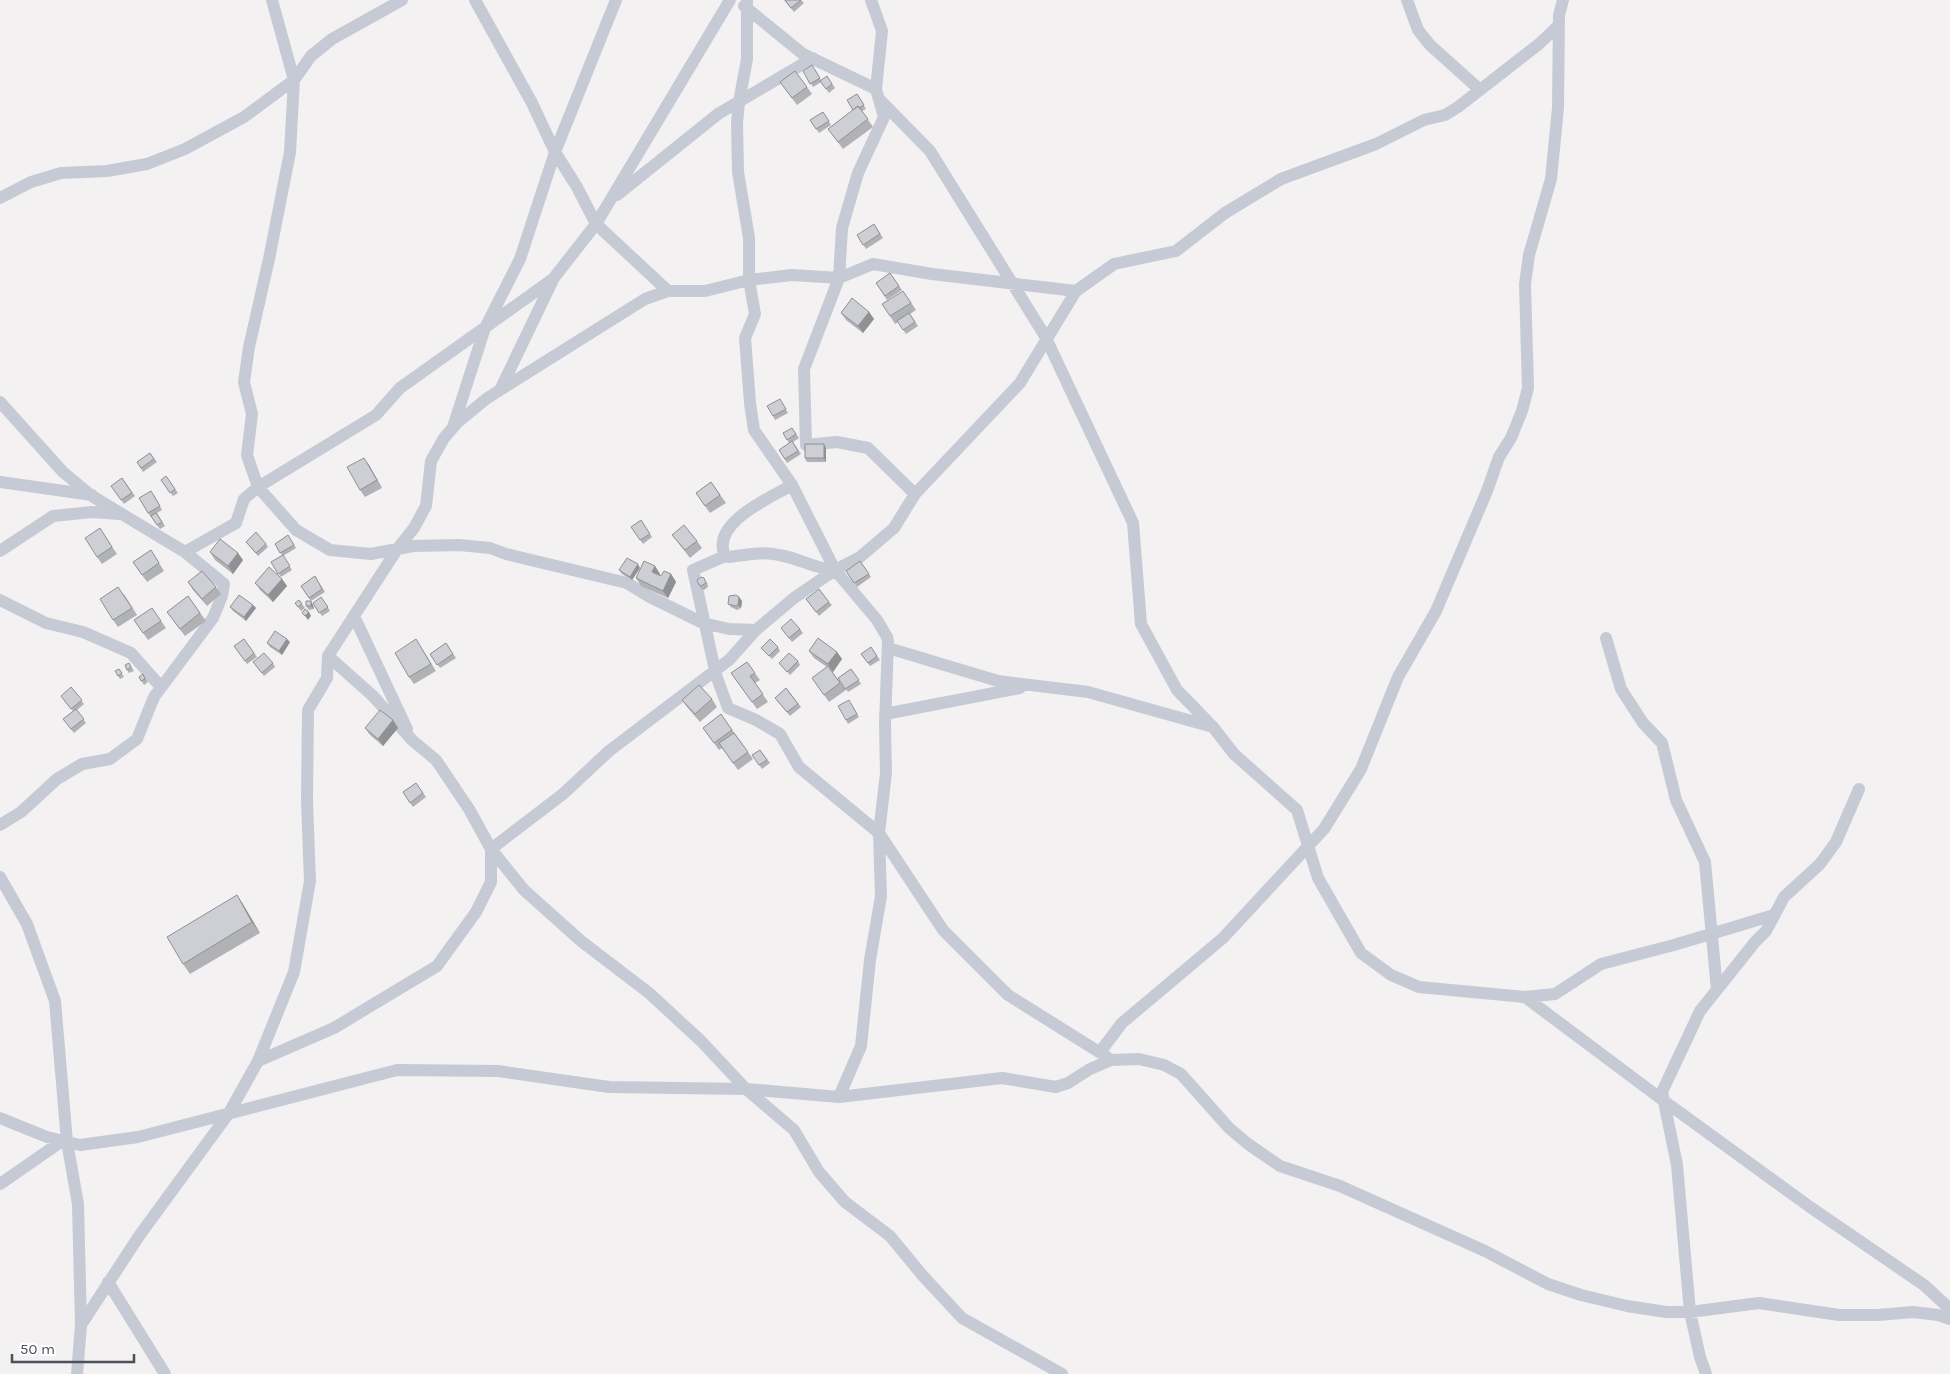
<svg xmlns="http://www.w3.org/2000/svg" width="1950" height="1374" viewBox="0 0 1950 1374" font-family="Karla,sans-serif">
	<rect width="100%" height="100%" fill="#f3f1f1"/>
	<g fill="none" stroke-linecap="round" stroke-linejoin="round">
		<!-- street -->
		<path stroke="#c6cad4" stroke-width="12" d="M 272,0 L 294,80 L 290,152 L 269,259 L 249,347 L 244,382 L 252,414 L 247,455 L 258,487 L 296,530 L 330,550 L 371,554 L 413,546 L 459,545 L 490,548 L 506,554 L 627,583 L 650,597 L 703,623 L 729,629 L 756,630
			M 475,0 L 532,103 L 555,152 L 577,187 L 596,224 L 668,291
			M 747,0 L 747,59 L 739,102 L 737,123 L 738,172 L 749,238 L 749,280 L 755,314 L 745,338 L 750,403 L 754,430 L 792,485 L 835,570 L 877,620 L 887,637 L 888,641 L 885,725 L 886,773 L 879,833 L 881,896 L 870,960 L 861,1046 L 839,1097
			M 871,0 L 882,31 L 876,89
			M 1407,0 L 1418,30 L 1430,45 L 1479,89
			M 744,6 L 803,54 L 876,89 L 884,117 L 858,173 L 842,228 L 839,278 L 804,369 L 806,445 L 837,442 L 868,448 L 915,494
			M 879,99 L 930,151 L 1045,336 L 1133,523 L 1141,624 L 1177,690 L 1213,727
			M 617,195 L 718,114 L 813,58
			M 0,198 L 31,182 L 61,173 L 107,171 L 147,164 L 185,149 L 244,117 L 294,80 L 311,56 L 332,39 L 402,0
			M 500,390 L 552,282
			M 0,402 L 63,472 L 92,496 L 185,552 L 224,584 L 222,596 L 213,618 L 154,697 L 137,739 L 110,759 L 82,764 L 57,779 L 21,812 L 0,825
			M 453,427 L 485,328 L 520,259 L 555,152 L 616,0
			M 0,482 L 92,495
			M 792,485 C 770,498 710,523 725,556 L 729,557 C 745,555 763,551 779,555 C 799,558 815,569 835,570
			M 0,551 L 53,516 L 92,512 L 119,514
			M 185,552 L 236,523 L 244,499 L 258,487 L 376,415 L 400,388 L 553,279 L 596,224 L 730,0
			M 725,556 L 693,570 L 716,675 L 728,708 L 756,720 L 780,734 L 799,767 L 879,833 L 943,930 L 1008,995 L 1107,1057
			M 0,600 L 46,623 L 83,632 L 131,653 L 161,687
			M 354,616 L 407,729
			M 1606,638 L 1621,689 L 1643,723 L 1662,743 L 1676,800 L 1705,862 L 1717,990
			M 888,648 L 998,681 L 1088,692 L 1213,727 L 1234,754 L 1297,810 L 1318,878 L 1361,953 L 1391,975 L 1419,987 L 1525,997 L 1664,1101 L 1810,1207 L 1924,1285 L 1950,1309
			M 328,656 L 373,696 L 412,740 L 436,760 L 469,809 L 491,849 L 524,890 L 581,941 L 649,993 L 701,1041 L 746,1089 L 794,1130 L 819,1172 L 845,1202 L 890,1236 L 923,1276 L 962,1318 L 1062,1374
			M 885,714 L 1020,688
			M 491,849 L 563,794 L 609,751 L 729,660 L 756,630 L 794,598 L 835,570 L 860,557 L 894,528 L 915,494 L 1020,383 L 1076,291
			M 0,877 L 27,924 L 55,1001 L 67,1142 L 78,1204 L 81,1325
			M 1525,997 L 1555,994 L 1601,964 L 1674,945 L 1774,915
			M 1100,1052 L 1122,1023 L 1223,938 L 1324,829 L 1361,769 L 1398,677 L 1436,611 L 1487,491 L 1499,457 L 1511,438 L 1522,411 L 1528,388 L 1525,284 L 1529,255 L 1551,179 L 1558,108 L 1559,15 L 1563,0
			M 258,1061 L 334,1028 L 437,966 L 476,912 L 491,882 L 491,849
			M 0,1118 L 47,1137 L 80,1145 L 138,1137 L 397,1070 L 498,1071 L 609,1087 L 746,1089 L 839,1097 L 1002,1078 L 1056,1087 L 1068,1083 L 1090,1069 L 1111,1060 L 1139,1059 L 1164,1065 L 1181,1074 L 1229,1128 L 1248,1144 L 1280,1166 L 1340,1186 L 1485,1251 L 1548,1284 L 1581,1295 L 1627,1306 L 1666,1312 L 1690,1312 L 1759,1303 L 1839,1315 L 1878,1315 L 1913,1312 L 1938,1315 L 1950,1319
			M 0,1184 L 62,1141
			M 108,1282 L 165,1374
			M 77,1374 L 81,1325 L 139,1236 L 229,1113 L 258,1061 L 294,972 L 310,881 L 307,801 L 308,710 L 327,678 L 328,656 L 398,548 L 414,528 L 426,506 L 431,461 L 444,438 L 457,423 L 486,399 L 500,390 L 645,299 L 668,291 L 705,291 L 749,280 L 792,275 L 839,278 L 873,264 L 932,274 L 1076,291 L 1114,264 L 1176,251 L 1225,213 L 1281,179 L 1376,144 L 1424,120 L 1445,115 L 1458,107 L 1539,44 L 1559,25
			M 1706,1374 L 1700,1357 L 1690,1312 L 1677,1165 L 1662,1092 L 1700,1011 L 1755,942 L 1766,931 L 1784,897 L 1820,864 L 1836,842 L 1859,789"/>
	</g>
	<!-- wall -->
	<path fill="#b1b2b6" d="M 784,0 L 801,0 L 804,3 L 794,12 Z
		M 812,65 L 821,80 L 827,76 L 835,88 L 829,93 L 821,82 L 813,87 L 803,71 Z
		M 780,82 L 807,87 L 812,94 L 797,105 Z
		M 857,94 L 866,109 L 862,111 L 873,127 L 843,149 L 828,129 L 853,110 Z
		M 823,112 L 831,125 L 819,133 L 810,120 Z
		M 874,224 L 883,238 L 866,249 L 857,235 Z
		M 890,273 L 902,290 L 887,300 L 876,283 Z
		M 908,298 L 916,310 L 910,314 L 918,326 L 906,334 L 898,322 L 895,324 L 890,316 Z
		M 869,312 L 874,319 L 863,333 L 846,320 L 841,313 Z
		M 780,399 L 788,413 L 775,420 L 773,416 Z
		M 792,428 L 799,438 L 793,442 L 801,454 L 787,463 L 779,450 L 789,443 L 783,433 Z
		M 826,448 L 826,462 L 807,462 L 805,458 Z
		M 150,453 L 157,462 L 143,472 L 137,462 Z
		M 369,465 L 382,488 L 365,497 L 360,490 Z
		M 166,476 L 178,493 L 173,496 L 161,480 Z
		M 122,478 L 135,496 L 124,504 L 111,486 Z
		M 711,482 L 726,503 L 710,513 L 696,493 Z
		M 154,495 L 162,510 L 157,513 L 165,526 L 160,529 L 148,513 Z
		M 641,520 L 652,537 L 643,544 L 631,527 Z
		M 288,535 L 296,548 L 283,556 L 292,570 L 281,577 L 271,562 L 282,555 L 275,544 Z
		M 672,535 L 697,541 L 702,548 L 690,558 Z
		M 105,536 L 117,554 L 102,564 L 97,557 Z
		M 246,542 L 266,544 L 268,547 L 258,556 Z
		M 151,550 L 164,571 L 147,582 L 133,562 Z
		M 210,552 L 243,560 L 233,574 L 215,560 Z
		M 860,561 L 871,577 L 857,587 L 846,571 Z
		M 655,566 L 660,574 L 659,575 L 661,576 L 671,574 L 676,582 L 668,598 L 641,586 L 636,578 Z
		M 640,568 L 632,580 L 622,574 L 619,570 Z
		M 315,576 L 325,592 L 311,601 L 301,586 Z
		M 282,579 L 287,586 L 273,602 L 260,590 L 255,583 Z
		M 188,582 L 216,587 L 221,594 L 207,606 L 193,590 Z
		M 707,582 L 708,587 L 704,590 L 701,589 L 699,585 Z
		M 124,594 L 137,615 L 118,627 L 113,620 Z
		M 188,596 L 206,621 L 185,636 L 172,619 Z
		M 321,597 L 330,611 L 322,616 L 313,603 Z
		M 739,597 L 742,601 L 741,608 L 737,610 L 731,607 L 728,604 Z
		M 806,599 L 829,602 L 832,605 L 819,616 Z
		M 299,600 L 305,608 L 301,611 L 295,603 Z
		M 253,605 L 256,608 L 246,621 L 233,611 L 230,607 Z
		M 313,605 L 314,609 L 309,610 L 306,606 Z
		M 152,608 L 166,628 L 148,640 L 134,620 Z
		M 781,628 L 800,629 L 803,633 L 792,642 Z
		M 244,639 L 257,657 L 247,664 L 234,646 Z
		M 416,639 L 436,671 L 414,684 L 409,677 Z
		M 290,642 L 282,655 L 270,647 L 267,643 Z
		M 446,643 L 456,658 L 440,668 L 430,654 Z
		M 778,647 L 780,651 L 772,659 L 761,648 Z
		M 871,647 L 880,660 L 870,666 L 861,654 Z
		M 809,651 L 837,652 L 842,659 L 833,672 L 831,671 L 846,690 L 829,702 L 812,678 L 827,667 L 814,658 Z
		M 798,661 L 800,665 L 790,675 L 779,663 Z
		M 747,662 L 760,680 L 755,683 L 768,702 L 757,709 L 731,673 Z
		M 129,663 L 134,671 L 129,673 L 127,670 Z
		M 273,663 L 275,667 L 264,676 L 256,666 Z
		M 119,669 L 124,677 L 120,679 L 115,671 Z
		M 851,669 L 861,684 L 848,692 L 838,678 Z
		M 143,674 L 148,682 L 144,685 L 139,677 Z
		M 71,687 L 84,704 L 77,710 L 86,723 L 74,733 L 63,719 L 73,711 L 63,699 Z
		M 786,688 L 801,707 L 790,716 L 775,698 Z
		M 712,699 L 717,707 L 700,722 L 687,707 L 682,700 Z
		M 851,704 L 859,717 L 848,724 L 846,720 Z
		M 721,714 L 753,759 L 738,770 L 722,748 L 719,750 L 703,728 Z
		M 393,720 L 398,728 L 383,746 L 370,735 L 365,728 Z
		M 760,750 L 770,763 L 762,769 L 752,755 Z
		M 416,783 L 426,797 L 413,807 L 403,792 Z
		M 237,895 L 244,906 L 260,933 L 190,974 L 183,964 Z"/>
	<!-- shaded-wall -->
	<path fill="#909194" d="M 869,312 L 874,319 L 863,333 L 858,326 Z
		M 824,444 L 826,448 L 826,462 L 824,458 Z
		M 364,458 L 369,465 L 382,488 L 377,480 Z
		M 238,553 L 243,560 L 233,574 L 228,566 Z
		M 638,564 L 640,568 L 632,580 L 630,577 Z
		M 655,566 L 660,574 L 657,579 L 652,572 Z
		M 671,574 L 676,582 L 668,598 L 663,591 Z
		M 282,579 L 287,586 L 273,602 L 268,595 Z
		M 739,597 L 742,601 L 741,608 L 738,605 Z
		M 311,601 L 313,605 L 314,609 L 311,606 Z
		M 253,605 L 256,608 L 246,621 L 244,617 Z
		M 309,612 L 311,616 L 308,620 L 305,616 Z
		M 287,639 L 290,642 L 282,655 L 279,651 Z
		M 837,652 L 842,659 L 833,672 L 828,664 Z
		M 393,720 L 398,728 L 383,746 L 378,739 Z
		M 237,895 L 244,906 L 260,933 L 252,922 Z"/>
	<!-- building -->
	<path fill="#cecfd4" stroke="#909194" d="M 785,0 L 801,0 L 791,8 Z
		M 812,65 L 820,78 L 810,84 L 803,71 Z
		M 795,71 L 807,87 L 792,98 L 780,82 Z
		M 827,76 L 832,84 L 826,89 L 820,81 Z
		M 857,94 L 864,105 L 859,108 L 858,106 L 853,110 L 847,100 Z
		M 858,106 L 868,119 L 838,142 L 828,129 Z
		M 823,112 L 829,121 L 816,129 L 810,120 Z
		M 874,224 L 880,234 L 863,245 L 857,235 Z
		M 890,273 L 899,286 L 885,296 L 876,283 Z
		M 903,291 L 911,303 L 890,316 L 882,304 Z
		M 852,298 L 869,312 L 858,326 L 841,313 Z
		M 909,313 L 915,322 L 903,330 L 897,321 Z
		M 780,399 L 786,409 L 773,416 L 767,406 Z
		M 792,428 L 796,434 L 787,440 L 783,433 Z
		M 792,441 L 798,451 L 785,459 L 779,450 Z
		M 805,444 L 824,444 L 824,458 L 805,458 Z
		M 150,453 L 154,459 L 141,468 L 137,462 Z
		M 364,458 L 377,480 L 360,490 L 347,467 Z
		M 166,476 L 175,489 L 170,493 L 161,480 Z
		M 122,478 L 132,493 L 121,500 L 111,486 Z
		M 711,482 L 720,495 L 705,506 L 696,493 Z
		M 151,491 L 160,506 L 148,513 L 139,498 Z
		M 156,513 L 162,522 L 157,525 L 151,516 Z
		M 641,520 L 650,534 L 640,540 L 631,527 Z
		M 684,525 L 697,541 L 685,550 L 672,535 Z
		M 100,528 L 112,547 L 97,557 L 85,538 Z
		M 256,532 L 266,544 L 256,553 L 246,542 Z
		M 288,535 L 294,545 L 280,553 L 275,544 Z
		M 220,539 L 238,553 L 228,566 L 210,552 Z
		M 151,550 L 159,563 L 142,575 L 133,562 Z
		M 283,555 L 290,566 L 278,574 L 271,562 Z
		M 627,558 L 638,564 L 630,577 L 619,570 Z
		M 644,561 L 655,566 L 652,572 L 661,576 L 664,571 L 671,574 L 663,591 L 636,578 Z
		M 860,561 L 869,574 L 854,583 L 846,571 Z
		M 269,567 L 282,579 L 268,595 L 255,583 Z
		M 202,571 L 216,587 L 202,599 L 188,582 Z
		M 315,576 L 322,589 L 309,598 L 301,586 Z
		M 701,577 L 704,578 L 706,583 L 701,586 L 699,585 L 697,580 Z
		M 118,587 L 132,608 L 113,620 L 100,599 Z
		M 819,589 L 829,602 L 816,612 L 806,599 Z
		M 239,595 L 253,605 L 244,617 L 230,607 Z
		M 736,595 L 739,597 L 738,605 L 735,606 L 728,604 L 729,596 Z
		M 188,596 L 200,613 L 180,629 L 167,612 Z
		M 321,597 L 328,607 L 319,613 L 313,603 Z
		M 299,600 L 302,604 L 298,607 L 295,603 Z
		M 306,601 L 311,601 L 311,606 L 306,606 Z
		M 152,608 L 161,621 L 143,633 L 134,620 Z
		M 305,609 L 309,612 L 305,616 L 302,613 Z
		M 791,619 L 800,629 L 789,638 L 781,628 Z
		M 275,631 L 287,639 L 279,651 L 267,643 Z
		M 818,638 L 837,652 L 828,664 L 809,651 Z
		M 244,639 L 254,653 L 245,661 L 234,646 Z
		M 416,639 L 431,664 L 409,677 L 395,653 Z
		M 770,639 L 778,647 L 769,656 L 761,648 Z
		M 446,643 L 453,654 L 437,665 L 430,654 Z
		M 871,647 L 877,656 L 868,663 L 861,654 Z
		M 264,653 L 273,663 L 262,673 L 253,662 Z
		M 789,653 L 798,661 L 787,672 L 779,663 Z
		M 747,662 L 755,673 L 750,676 L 763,694 L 752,702 L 731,673 Z
		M 129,663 L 131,667 L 127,670 L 125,665 Z
		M 828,666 L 840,683 L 824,695 L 812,678 Z
		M 119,669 L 122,673 L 118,676 L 115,671 Z
		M 851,669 L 859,680 L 845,689 L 838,678 Z
		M 143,674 L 145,679 L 141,681 L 139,677 Z
		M 699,685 L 712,699 L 695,714 L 682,700 Z
		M 71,687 L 82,700 L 71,709 L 61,696 Z
		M 786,688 L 798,704 L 787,712 L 775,698 Z
		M 849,700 L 857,714 L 846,720 L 838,706 Z
		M 76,709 L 84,719 L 71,729 L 63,719 Z
		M 380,710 L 393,720 L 378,739 L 365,728 Z
		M 721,714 L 732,730 L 714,743 L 703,728 Z
		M 734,733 L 748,752 L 733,763 L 719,743 Z
		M 760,750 L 767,760 L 759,765 L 752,755 Z
		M 416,783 L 423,793 L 410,803 L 403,792 Z
		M 237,895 L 252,922 L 183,964 L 167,937 Z"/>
	<!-- scale -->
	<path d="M12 1354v8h122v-8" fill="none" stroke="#4a505c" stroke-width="2.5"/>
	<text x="20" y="1354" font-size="15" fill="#4a505c" stroke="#ffffff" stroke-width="4" paint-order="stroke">50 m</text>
</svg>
